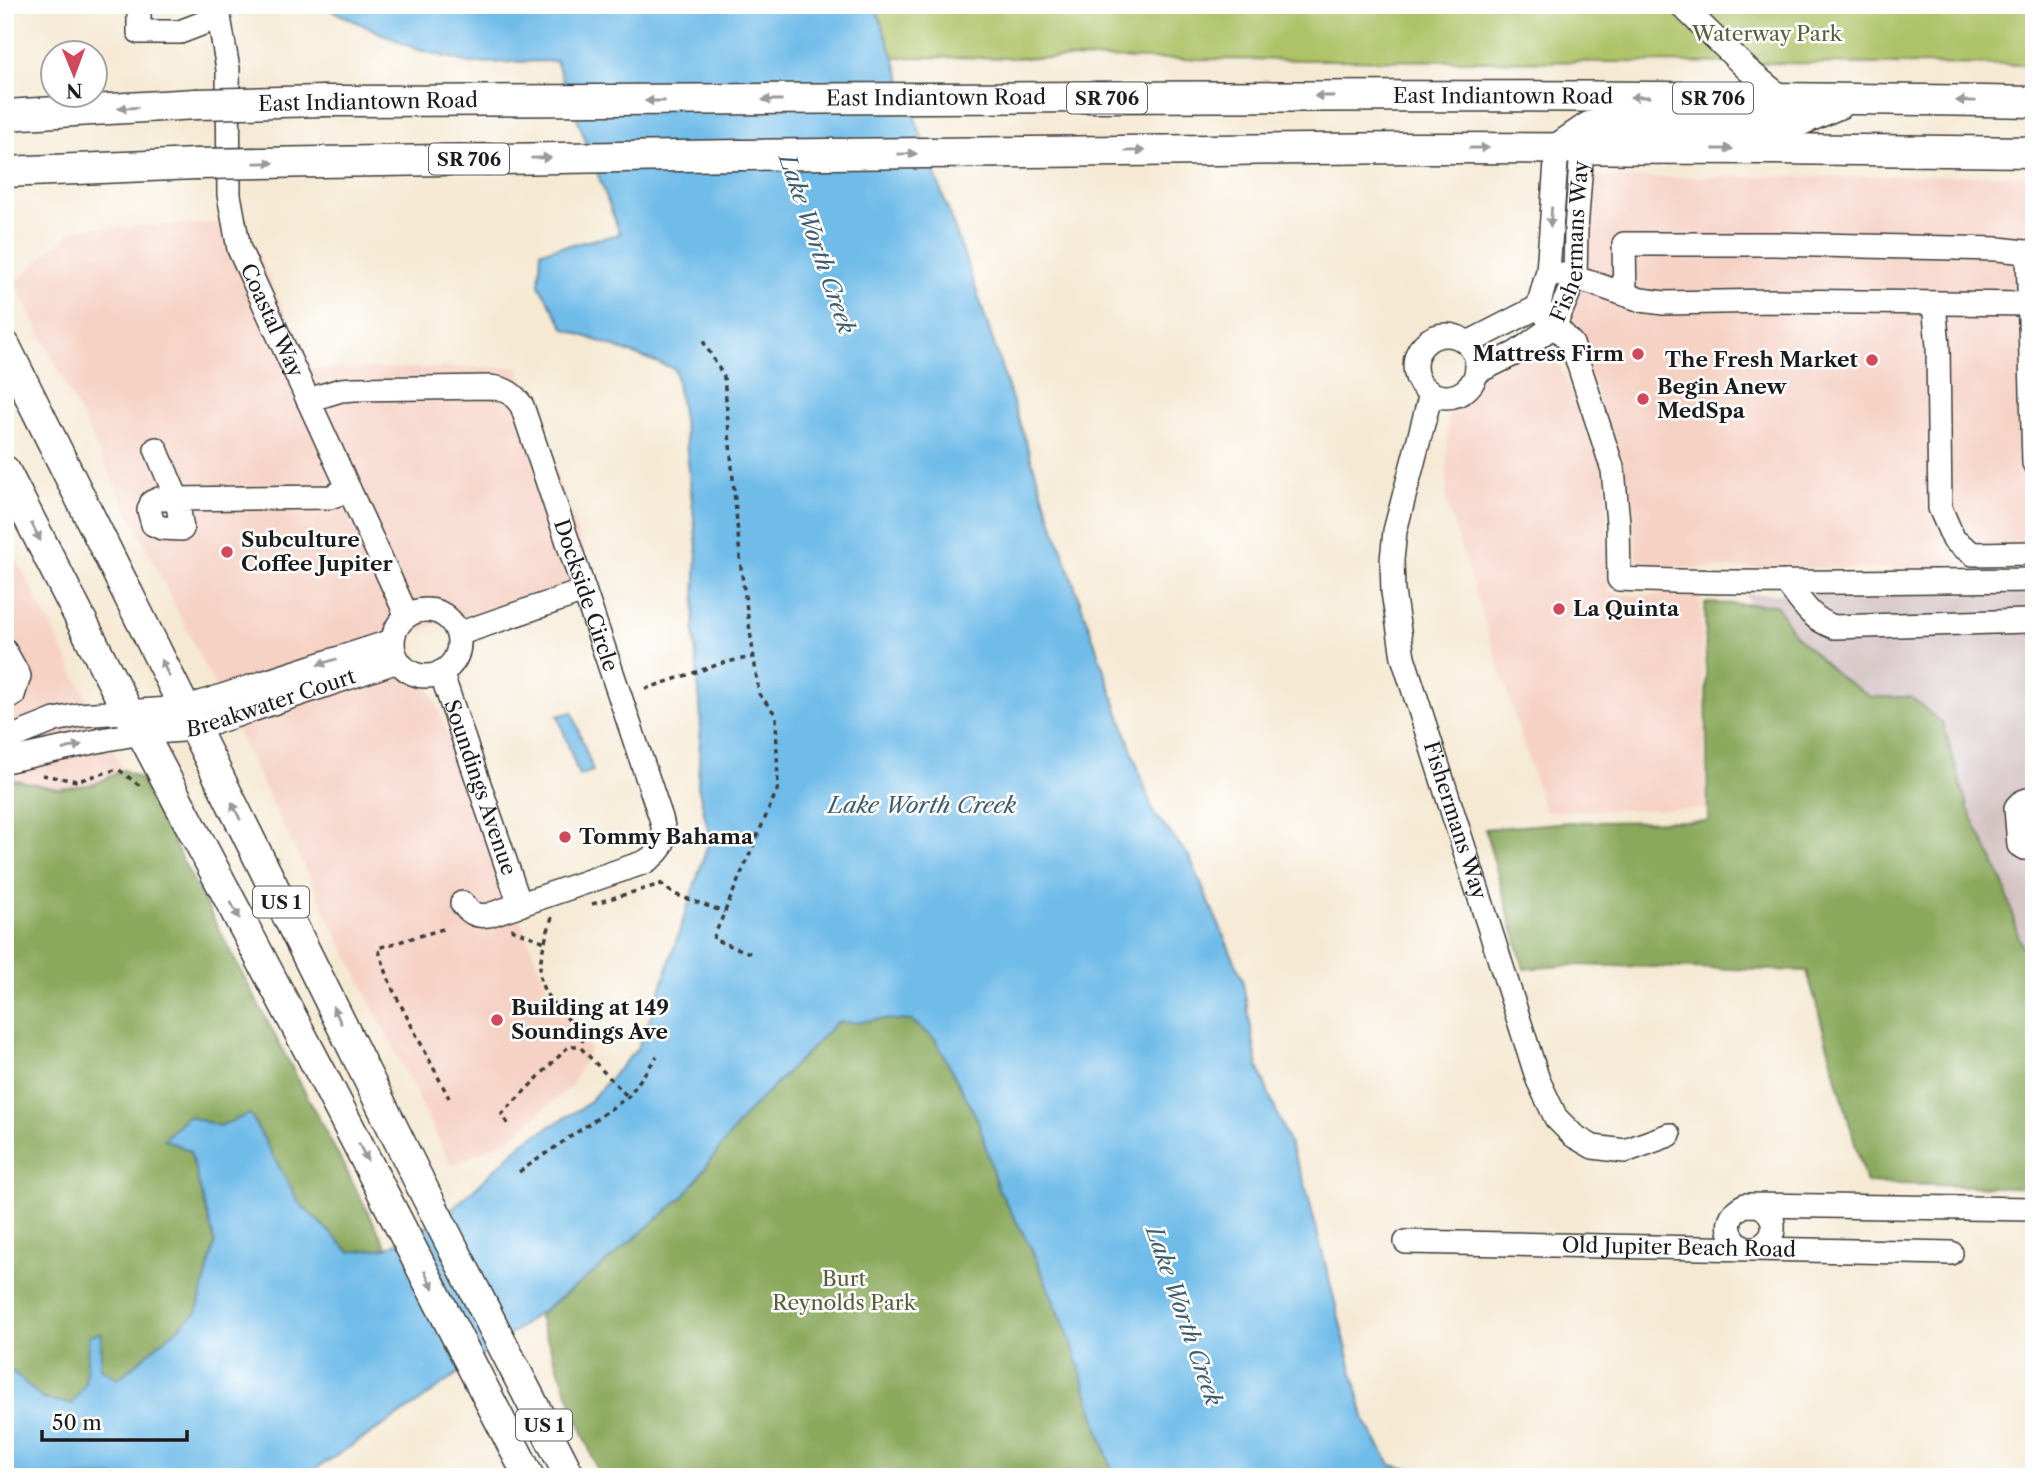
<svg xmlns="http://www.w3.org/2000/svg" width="2039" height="1482" viewBox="0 0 2039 1482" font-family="'Libre Caslon Text',serif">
	<rect width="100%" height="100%" fill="#fff"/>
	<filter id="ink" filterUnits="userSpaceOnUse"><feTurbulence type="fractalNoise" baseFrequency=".0143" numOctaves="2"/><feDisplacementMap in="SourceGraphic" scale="14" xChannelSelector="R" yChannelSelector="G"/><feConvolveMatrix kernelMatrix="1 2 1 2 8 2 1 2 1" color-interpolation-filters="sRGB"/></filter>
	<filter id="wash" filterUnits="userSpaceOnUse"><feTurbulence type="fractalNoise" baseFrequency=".00686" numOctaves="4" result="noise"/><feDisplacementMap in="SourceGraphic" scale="28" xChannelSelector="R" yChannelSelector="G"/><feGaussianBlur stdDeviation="1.57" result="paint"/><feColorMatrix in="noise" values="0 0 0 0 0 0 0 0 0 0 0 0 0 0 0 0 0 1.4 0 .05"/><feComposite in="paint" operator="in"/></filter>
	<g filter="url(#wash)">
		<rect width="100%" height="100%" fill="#f5e9d3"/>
		<!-- built -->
		<path fill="#f6d2c5" d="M 2034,175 L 2034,568 L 1637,568 L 1632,503 L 1569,309 L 1592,178 Z
			M 243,222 L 312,369 L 518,367 L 593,577 L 408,633 L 547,988 L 591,1049 L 571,1086 L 508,1140 L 451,1165 L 15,282 L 76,228 Z
			M 1548,341 L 1606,471 L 1609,593 L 1634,596 L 1701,594 L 1706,809 L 1545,811 L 1446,501 L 1449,390 Z
			M 5,536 L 123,770 L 95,784 L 59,789 L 5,778 Z"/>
		<!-- industrial -->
		<path fill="#d1bfbf" d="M 1744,594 L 2034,594 L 2034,957 L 2001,956 Z"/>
		<!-- green -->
		<path fill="#aec367" stroke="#657042" stroke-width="2" d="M 873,5 L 2034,5 L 2034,65 L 890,57 Z"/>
		<!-- forest -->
		<path fill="#8aa95c" stroke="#53623c" stroke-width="2" d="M 1705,603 L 1776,605 L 1794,634 L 1840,677 L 1871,697 L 1911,697 L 1943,724 L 1969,811 L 2004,884 L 2018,935 L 2034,979 L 2034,1188 L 1866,1183 L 1807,971 L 1574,965 L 1524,969 L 1485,829 L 1571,822 L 1708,821 Z
			M 123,770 L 139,778 L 387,1248 L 350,1252 L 299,1203 L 250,1114 L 190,1151 L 215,1243 L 197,1312 L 118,1379 L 100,1368 L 89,1336 L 86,1384 L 72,1404 L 43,1399 L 13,1372 L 5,1377 L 5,778 L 59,789 L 95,784 Z
			M 877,1019 L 912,1021 L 935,1039 L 955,1076 L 978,1120 L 997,1186 L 1032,1250 L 1071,1341 L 1114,1477 L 600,1477 L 538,1315 L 597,1270 L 684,1196 L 745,1115 L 837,1022 L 857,1023 Z"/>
		<!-- water -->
		<path fill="#6fbce9" stroke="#466c82" stroke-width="2" d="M 320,5 L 875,5 L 976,289 L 1043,495 L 1154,814 L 1189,856 L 1242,978 L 1258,1067 L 1304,1180 L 1365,1421 L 1391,1465 L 1447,1477 L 1114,1477 L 1071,1341 L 1032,1250 L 997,1186 L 978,1120 L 935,1039 L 912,1021 L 877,1019 L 857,1023 L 837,1022 L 745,1115 L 684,1196 L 597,1270 L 418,1403 L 303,1477 L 5,1477 L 5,1377 L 13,1372 L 43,1399 L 72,1404 L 85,1384 L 89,1335 L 102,1333 L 100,1368 L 118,1379 L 197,1312 L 215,1243 L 190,1151 L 164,1139 L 187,1116 L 219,1126 L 250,1114 L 299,1203 L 350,1252 L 387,1248 L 446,1215 L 524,1142 L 586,1105 L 637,1049 L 653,1012 L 710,838 L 698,786 L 701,718 L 694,630 L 697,548 L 685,432 L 675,369 L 565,329 L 539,285 L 541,251 L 620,234 L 556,61 L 470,63 L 415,49 Z
			M 572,712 L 593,771 L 579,776 L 558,716 Z"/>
	</g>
	<g filter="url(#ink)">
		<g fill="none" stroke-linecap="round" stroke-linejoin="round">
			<!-- minor casing -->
			<g stroke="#3d3b37" stroke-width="26">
				<g id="minor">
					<path d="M 139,5 L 139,32 L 180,32 L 219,17"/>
					<path id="s1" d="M 213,5 L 217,10 L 219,17 L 228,69 L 229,195 L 239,249 L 407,616"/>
					<path d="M 1681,5 L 1747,69 L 1782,98"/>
					<path d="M 2028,252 L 2034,463"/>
					<path d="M 1548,271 L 1592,283 L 1641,300 L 1664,303 L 1774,301 L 2029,304"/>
					<path d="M 1625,294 L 1624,244 L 1773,244 L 1998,249 L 2034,253"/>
					<path d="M 1934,304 L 1938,346 L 1940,508 L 1954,540 L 1973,554 L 2034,553"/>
					<path d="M 1538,307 L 1572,344 L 1613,470 L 1618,522 L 1619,579 C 1757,585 1895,581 2034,580"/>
					<circle cx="1446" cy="366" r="31"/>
					<path d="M 1468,343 L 1538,307 L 1548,271 L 1557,149"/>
					<path id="s2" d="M 1477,372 L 1516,353 L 1555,325 L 1575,278 L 1576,230 L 1582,149"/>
					<path id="s3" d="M 1431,393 L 1395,531 L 1392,560 L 1393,592 L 1403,657 L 1538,1080 L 1556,1118 L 1574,1136 L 1593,1147 L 1625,1151 L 1669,1135"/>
					<path id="s4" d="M 308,400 L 341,390 L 355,389 L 490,387 C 506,389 513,393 522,406 L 661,818 C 667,840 664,850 645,862 L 489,915 C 476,917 470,913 462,903"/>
					<path d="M 156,449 L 177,499 L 182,529 L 162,528 L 153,524 L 149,510 L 152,502 L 159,499 L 177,499 L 330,497 L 349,490"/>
					<path d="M 1786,582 C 1802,602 1809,618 1834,627 L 2027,621"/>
					<circle cx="426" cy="643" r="33"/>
					<path d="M 458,634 L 584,591"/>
					<path d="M 5,651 L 19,676 L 13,695 L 5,699"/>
					<path id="s5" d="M 441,672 L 520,905"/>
					<path d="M 5,740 L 55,720 L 79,715 L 185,708 L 392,641"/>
					<path id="s6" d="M 5,761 L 107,739 L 142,733 L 195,729 L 398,661"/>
					<path d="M 2034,799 C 2026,800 2020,801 2016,808 L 2019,845 L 2024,848 L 2034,848"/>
					<path d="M 1760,1206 C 1769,1211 1774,1218 1773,1229 C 1773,1234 1770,1239 1765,1243 C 1742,1263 1710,1222 1745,1205 L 2034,1209"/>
					<path id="s7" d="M 1406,1242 L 1951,1253"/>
				</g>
			</g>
			<!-- major casing -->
			<g stroke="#3d3b37" stroke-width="33">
				<g id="major">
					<path id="s8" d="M 325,101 C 895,100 1464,90 2034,102"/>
					<path d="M 5,115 L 196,104"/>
					<path d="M 1557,149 L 1589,127 L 1611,123 L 1767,124 L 1801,120 L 1840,103"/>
					<path d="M 741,155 L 1410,148 L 1773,149 L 2034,152"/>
					<path d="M 5,172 L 196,164"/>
					<path d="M 5,346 L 427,1197 L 570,1477"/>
					<path d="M 5,471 L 128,712 L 142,733 L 331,1092 L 529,1477"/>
				</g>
			</g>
			<!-- path -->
			<path stroke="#3d3b37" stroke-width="3.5" stroke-dasharray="5 5" stroke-linecap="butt" d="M 703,341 L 724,377 L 741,568 L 759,694 L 776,715 L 778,788 L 713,939 L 755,955
				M 645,689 L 726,662 L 753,657
				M 42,775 L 77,781 L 118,769 L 140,786
				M 660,883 L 674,894 L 724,912
				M 592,904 L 661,884
				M 552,917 C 547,935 539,956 540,976 C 541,997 571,1022 586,1035 L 579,1046
				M 443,929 L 378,948 L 391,986 L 449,1098
				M 511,929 L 545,942
				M 508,1124 L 502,1114 L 569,1046 L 579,1046 L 628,1097
				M 519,1172 L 628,1097 L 657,1056"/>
			<!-- minor -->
			<use href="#minor" stroke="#fff" stroke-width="23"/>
			<!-- major -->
			<use href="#major" stroke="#fff" stroke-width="30"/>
			<!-- major-bridge casing -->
			<g stroke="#3d3b37" stroke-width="33" stroke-linecap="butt">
				<path id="major-bridge" d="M 196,104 L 325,101
					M 196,164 L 741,155"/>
			</g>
			<!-- major-bridge -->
			<use href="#major-bridge" stroke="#fff" stroke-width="30"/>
		</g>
		<!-- one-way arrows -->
		<defs><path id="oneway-solid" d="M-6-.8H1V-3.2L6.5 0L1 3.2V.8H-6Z" transform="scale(1.75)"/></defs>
		<g fill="#999">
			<use href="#oneway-solid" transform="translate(1324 96) rotate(180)"/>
			<use href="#oneway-solid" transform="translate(1640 97) rotate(-180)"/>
			<use href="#oneway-solid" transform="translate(772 100) rotate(180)"/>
			<use href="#oneway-solid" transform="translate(655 101) rotate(180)"/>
			<use href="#oneway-solid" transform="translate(1966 101) rotate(-179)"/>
			<use href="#oneway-solid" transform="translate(128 108) rotate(177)"/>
			<use href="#oneway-solid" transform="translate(1479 148)"/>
			<use href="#oneway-solid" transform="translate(1723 149)"/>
			<use href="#oneway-solid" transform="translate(1135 151) rotate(-1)"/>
			<use href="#oneway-solid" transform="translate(907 154) rotate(-1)"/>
			<use href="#oneway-solid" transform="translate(541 158) rotate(-1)"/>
			<use href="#oneway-solid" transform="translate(264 163) rotate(-1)"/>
			<use href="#oneway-solid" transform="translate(1551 217) rotate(94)"/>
			<use href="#oneway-solid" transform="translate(36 532) rotate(63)"/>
			<use href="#oneway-solid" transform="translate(327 662) rotate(162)"/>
			<use href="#oneway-solid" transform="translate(165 668) rotate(-116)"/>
			<use href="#oneway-solid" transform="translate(72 747) rotate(-14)"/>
			<use href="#oneway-solid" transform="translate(236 811) rotate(-116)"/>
			<use href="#oneway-solid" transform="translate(235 910) rotate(62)"/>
			<use href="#oneway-solid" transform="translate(337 1015) rotate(-116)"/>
			<use href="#oneway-solid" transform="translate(363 1152) rotate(63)"/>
			<use href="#oneway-solid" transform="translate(429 1280) rotate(63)"/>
		</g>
	</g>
	<!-- markers -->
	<g fill="#d1495b" stroke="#fff" stroke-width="2.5">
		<circle cx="1638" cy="354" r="7"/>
		<circle cx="1872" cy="360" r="7"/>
		<circle cx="1643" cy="399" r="7"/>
		<circle cx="227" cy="552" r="7"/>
		<circle cx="1559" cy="609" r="7"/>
		<circle cx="565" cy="837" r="7"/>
		<circle cx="497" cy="1020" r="7"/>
	</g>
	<g text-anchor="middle" stroke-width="5" stroke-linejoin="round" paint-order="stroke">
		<!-- shield labels -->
		<g fill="#fff" stroke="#606060" stroke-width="2">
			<rect x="1067" y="82.5" width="80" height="31" rx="5"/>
			<rect x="1673" y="82.5" width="80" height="31" rx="5"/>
			<rect x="429" y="143.5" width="80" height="31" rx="5"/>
			<rect x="253" y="886.5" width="56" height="31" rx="5"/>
			<rect x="516" y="1409.5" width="56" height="31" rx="5"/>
		</g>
		<g font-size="19" font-weight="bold" fill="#1c1c1c">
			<text x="1107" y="105">SR 706</text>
			<text x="1713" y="105">SR 706</text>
			<text x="469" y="166">SR 706</text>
			<text x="281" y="909">US 1</text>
			<text x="544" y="1432">US 1</text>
		</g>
		<!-- park labels -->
		<g font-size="21" fill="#565f3a" stroke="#fff">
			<text x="1767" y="41">Waterway Park</text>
			<text x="844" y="1286">Burt<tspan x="844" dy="24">Reynolds Park</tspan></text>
		</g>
		<!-- street labels -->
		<g font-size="21" fill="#1c1c1c" stroke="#fff">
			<text dy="7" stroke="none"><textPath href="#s8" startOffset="1178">East Indiantown Road</textPath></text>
			<text dy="7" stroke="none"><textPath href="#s8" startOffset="611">East Indiantown Road</textPath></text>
			<text transform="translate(368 102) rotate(-1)" y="7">East Indiantown Road</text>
			<text dy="7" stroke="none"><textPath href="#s2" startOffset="178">Fishermans Way</textPath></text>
			<text dy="7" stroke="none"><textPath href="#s1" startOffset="326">Coastal Way</textPath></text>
			<text dy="7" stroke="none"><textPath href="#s4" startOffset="422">Dockside Circle</textPath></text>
			<text dy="7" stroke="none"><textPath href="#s6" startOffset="273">Breakwater Court</textPath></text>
			<text dy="7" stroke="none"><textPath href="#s5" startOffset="122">Soundings Avenue</textPath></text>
			<text dy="7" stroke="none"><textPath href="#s3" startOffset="441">Fishermans Way</textPath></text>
			<text dy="7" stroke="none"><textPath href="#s7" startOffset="273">Old Jupiter Beach Road</textPath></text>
		</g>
		<!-- poi labels -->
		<g font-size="21" font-weight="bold" fill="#1c1c1c" stroke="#fff" text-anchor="start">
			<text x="1624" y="361" text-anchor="end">Mattress Firm</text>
			<text x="1858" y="367" text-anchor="end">The Fresh Market</text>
			<text x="1657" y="394">Begin Anew<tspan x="1657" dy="24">MedSpa</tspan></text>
			<text x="241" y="547">Subculture<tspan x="241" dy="24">Coffee Jupiter</tspan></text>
			<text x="1573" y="616">La Quinta</text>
			<text x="579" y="844">Tommy Bahama</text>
			<text x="511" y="1015">Building at 149<tspan x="511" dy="24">Soundings Ave</tspan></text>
		</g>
		<!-- water labels -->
		<g font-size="23" font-style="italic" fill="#3d5c6e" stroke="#fff">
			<text transform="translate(817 244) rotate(71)" y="8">Lake Worth Creek</text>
			<text x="922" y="813">Lake Worth Creek</text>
			<text transform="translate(1184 1316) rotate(71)" y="8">Lake Worth Creek</text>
		</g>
	</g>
	<!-- margin -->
	<rect width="2039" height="1482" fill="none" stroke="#fff" stroke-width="28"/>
	<!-- north arrow -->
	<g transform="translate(74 74) rotate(179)"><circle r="33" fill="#ffffff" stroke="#a4a4a4" stroke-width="2"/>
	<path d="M0-5L12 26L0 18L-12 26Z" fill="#d1495b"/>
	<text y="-10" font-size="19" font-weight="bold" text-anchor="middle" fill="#1c1c1c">N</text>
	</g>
	<!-- scale -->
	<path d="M42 1430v10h145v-10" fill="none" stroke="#1c1c1c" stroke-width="3.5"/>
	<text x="52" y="1430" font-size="21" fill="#1c1c1c" stroke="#ffffff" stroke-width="5" paint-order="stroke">50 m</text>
</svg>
